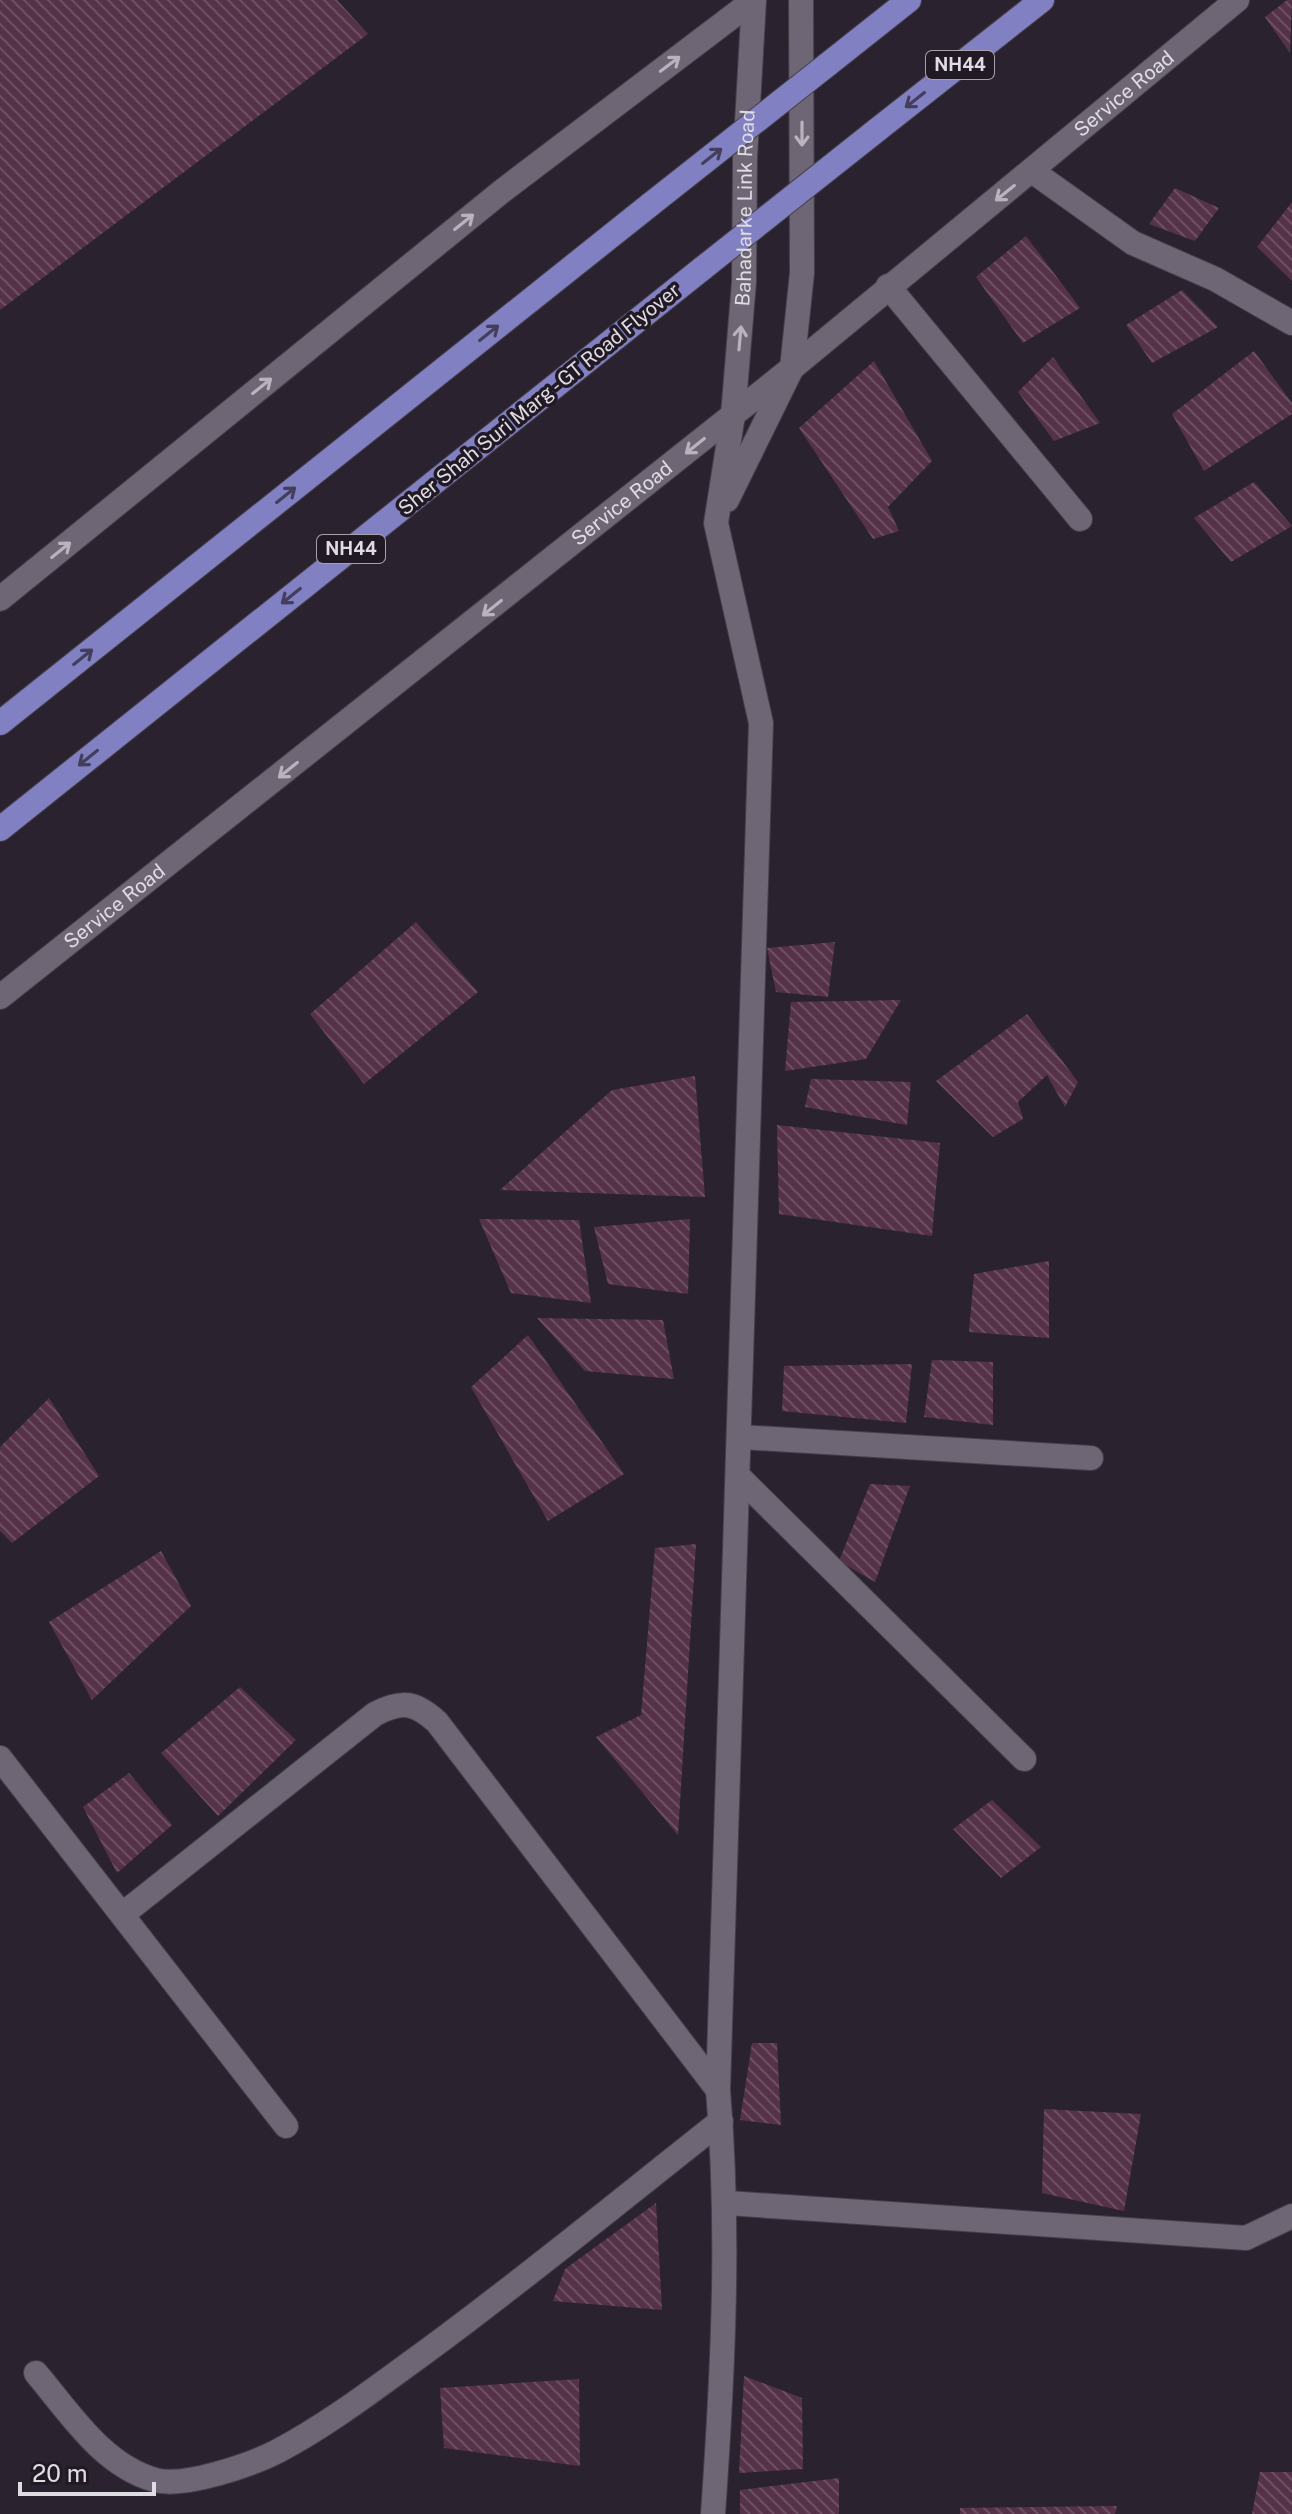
<svg xmlns="http://www.w3.org/2000/svg" width="1292" height="2514" viewBox="0 0 1292 2514" font-family="'Public Sans',sans-serif">
	<defs>
		<pattern id="building-back-hatch" width="6" height="6" patternUnits="userSpaceOnUse" patternTransform="scale(2)"><rect width="6" height="6" fill="#553248"/><path d="M-1 5l2 2M0 0l6 6M5-1l2 2" fill="none" stroke="#6d4f62"/></pattern>
	</defs>
	<rect width="100%" height="100%" fill="#2a232f"/>
	<!-- building -->
	<path fill="url(#building-back-hatch)" d="M 0,0 L 337,0 L 368,34 L 0,310 Z
		M 1287,0 L 1292,0 L 1290,53 L 1265,17 Z
		M 1175,188 L 1219,208 L 1195,241 L 1149,224 Z
		M 1292,202 L 1292,281 L 1257,247 Z
		M 1026,236 L 1080,308 L 1023,343 L 976,277 Z
		M 1182,290 L 1218,327 L 1152,363 L 1126,325 Z
		M 1254,351 L 1292,403 L 1292,414 L 1204,471 L 1172,414 Z
		M 1053,357 L 1100,423 L 1054,441 L 1018,392 Z
		M 874,361 L 932,461 L 888,507 L 899,531 L 873,539 L 799,428 Z
		M 1254,482 L 1292,526 L 1231,562 L 1194,518 Z
		M 416,922 L 478,992 L 364,1084 L 310,1014 Z
		M 835,942 L 828,997 L 776,992 L 767,948 Z
		M 901,1000 L 866,1059 L 785,1071 L 791,1002 Z
		M 1027,1014 L 1078,1082 L 1065,1107 L 1047,1075 L 1018,1102 L 1023,1119 L 993,1137 L 936,1081 Z
		M 695,1076 L 705,1197 L 500,1190 L 612,1090 Z
		M 811,1079 L 911,1082 L 907,1125 L 805,1107 Z
		M 777,1125 L 940,1143 L 932,1236 L 779,1214 Z
		M 479,1219 L 579,1220 L 591,1303 L 511,1293 Z
		M 690,1219 L 688,1294 L 608,1284 L 594,1227 Z
		M 1049,1261 L 1049,1338 L 969,1332 L 974,1274 Z
		M 537,1318 L 663,1320 L 674,1379 L 585,1371 Z
		M 528,1335 L 624,1474 L 548,1521 L 471,1387 Z
		M 932,1360 L 993,1362 L 993,1425 L 924,1417 Z
		M 912,1364 L 906,1423 L 782,1411 L 784,1366 Z
		M 49,1398 L 99,1476 L 12,1543 L 0,1531 L 0,1447 Z
		M 870,1484 L 910,1486 L 875,1582 L 839,1561 Z
		M 696,1544 L 678,1835 L 596,1737 L 641,1715 L 655,1548 Z
		M 161,1551 L 191,1606 L 92,1700 L 49,1622 Z
		M 240,1687 L 296,1740 L 218,1816 L 161,1753 Z
		M 129,1773 L 172,1825 L 117,1873 L 83,1807 Z
		M 992,1800 L 1041,1847 L 1001,1878 L 953,1829 Z
		M 752,2043 L 777,2043 L 781,2125 L 740,2120 Z
		M 1044,2109 L 1141,2114 L 1124,2211 L 1042,2193 Z
		M 656,2203 L 662,2310 L 553,2301 L 565,2269 Z
		M 744,2376 L 802,2398 L 803,2469 L 739,2473 Z
		M 579,2379 L 580,2466 L 444,2448 L 440,2388 Z
		M 1260,2472 L 1292,2472 L 1292,2514 L 1252,2514 Z
		M 839,2478 L 839,2514 L 740,2514 L 740,2490 Z
		M 1117,2506 L 1115,2514 L 960,2514 L 960,2508 Z"/>
	<g fill="none" stroke-linecap="round" stroke-linejoin="round">
		<!-- service casing -->
		<g stroke="#443f48" stroke-width="26">
			<path id="service" d="M 740,1437 L 1091,1458
				M 738,1476 L 1024,1759
				M 0,1758 L 286,2126
				M 123,1914 L 375,1714 C 402,1700 415,1702 437,1722 L 718,2090
				M 727,2203 L 1246,2238 L 1292,2216
				M 36,2373 C 70,2413 102,2465 155,2480 C 184,2488 251,2465 278,2451 C 329,2424 377,2387 424,2353 C 525,2279 622,2199 721,2121"/>
		</g>
		<!-- minor casing -->
		<g stroke="#443f48" stroke-width="26">
			<path id="minor" d="M 1032,171 L 1133,243 L 1215,279 L 1292,323
				M 888,286 L 1080,519"/>
		</g>
		<!-- tertiary casing -->
		<g stroke="#443f48" stroke-width="26">
			<g id="tertiary">
				<path d="M 727,500 L 792,368 L 802,273 L 801,0"/>
				<path d="M 0,599 L 501,192 L 754,0"/>
				<path id="s1" d="M 0,997 L 792,368 L 1237,0"/>
				<path id="s2" d="M 713,2514 C 723,2372 730,2231 718,2090 L 761,723 L 716,523 L 733,415 L 744,282 L 745,158 L 754,0"/>
			</g>
		</g>
		<!-- trunk casing -->
		<g stroke="#443f48" stroke-width="26">
			<path id="trunk" d="M 827,65 L 909,0
				M 877,130 L 1042,0
				M 0,723 L 651,204
				M 0,829 L 703,268"/>
		</g>
		<!-- service -->
		<use href="#service" stroke="#6e6674" stroke-width="24"/>
		<!-- minor -->
		<use href="#minor" stroke="#6e6674" stroke-width="24"/>
		<!-- tertiary -->
		<use href="#tertiary" stroke="#6e6674" stroke-width="24"/>
		<!-- trunk -->
		<use href="#trunk" stroke="#8180c2" stroke-width="24"/>
		<!-- trunk-bridge casing -->
		<g stroke="#443f48" stroke-width="26" stroke-linecap="butt">
			<path id="trunk-bridge" d="M 651,204 L 827,65
				M 703,268 L 877,130"/>
		</g>
		<!-- trunk-bridge -->
		<use href="#trunk-bridge" stroke="#8180c2" stroke-width="24"/>
	</g>
	<!-- one-way arrows -->
	<defs><path id="oneway-shaft" d="M-6 0H5M1.5-3L5.5 0L1.5 3" fill="none" stroke-width="1.6" stroke-linecap="round" stroke-linejoin="round" transform="scale(2)"/></defs>
	<g stroke="#b8b3bc">
		<use href="#oneway-shaft" transform="translate(670 64) rotate(-37)"/>
		<use href="#oneway-shaft" transform="translate(802 134) rotate(90)"/>
		<use href="#oneway-shaft" transform="translate(1005 193) rotate(141)"/>
		<use href="#oneway-shaft" transform="translate(464 222) rotate(-39)"/>
		<use href="#oneway-shaft" transform="translate(740 338) rotate(-85)"/>
		<use href="#oneway-shaft" transform="translate(262 386) rotate(-39)"/>
		<use href="#oneway-shaft" transform="translate(695 446) rotate(141)"/>
		<use href="#oneway-shaft" transform="translate(61 550) rotate(-39)"/>
		<use href="#oneway-shaft" transform="translate(492 608) rotate(141)"/>
		<use href="#oneway-shaft" transform="translate(288 770) rotate(141)"/>
	</g>
	<g stroke="#433e5c">
		<use href="#oneway-shaft" transform="translate(915 100) rotate(142)"/>
		<use href="#oneway-shaft" transform="translate(712 156) rotate(-38)"/>
		<use href="#oneway-shaft" transform="translate(489 333) rotate(-39)"/>
		<use href="#oneway-shaft" transform="translate(286 495) rotate(-39)"/>
		<use href="#oneway-shaft" transform="translate(291 596) rotate(141)"/>
		<use href="#oneway-shaft" transform="translate(83 657) rotate(-39)"/>
		<use href="#oneway-shaft" transform="translate(88 758) rotate(141)"/>
	</g>
	<g text-anchor="middle" stroke-width="7" stroke-linejoin="round" paint-order="stroke">
		<!-- shield labels -->
		<g fill="#211a25" stroke="#a7a2aa" stroke-width="2">
			<rect x="926" y="51" width="68" height="28" rx="6"/>
			<rect x="317" y="535" width="68" height="28" rx="6"/>
		</g>
		<g font-size="18" font-weight="bold" fill="#e0dce3">
			<text x="960" y="71">NH44</text>
			<text x="351" y="555">NH44</text>
		</g>
		<!-- street labels -->
		<g font-size="20" fill="#e0dce3" stroke="#211a25">
			<text dy="7" stroke="none"><textPath href="#s1" startOffset="1442">Service Road</textPath></text>
			<text dy="7" stroke="none"><textPath href="#s2" startOffset="2314">Bahadarke Link Road</textPath></text>
			<text transform="translate(539 399) rotate(-39)" y="7">Sher Shah Suri Marg - GT Road Flyover</text>
			<text dy="7" stroke="none"><textPath href="#s1" startOffset="794">Service Road</textPath></text>
			<text dy="7" stroke="none"><textPath href="#s1" startOffset="146">Service Road</textPath></text>
		</g>
	</g>
	<!-- scale -->
	<path d="M20 2482v12h134v-12" fill="none" stroke="#e0dce3" stroke-width="4"/>
	<text x="32" y="2482" font-size="24" fill="#e0dce3" stroke="#211a25" stroke-width="6" paint-order="stroke">20 m</text>
</svg>
